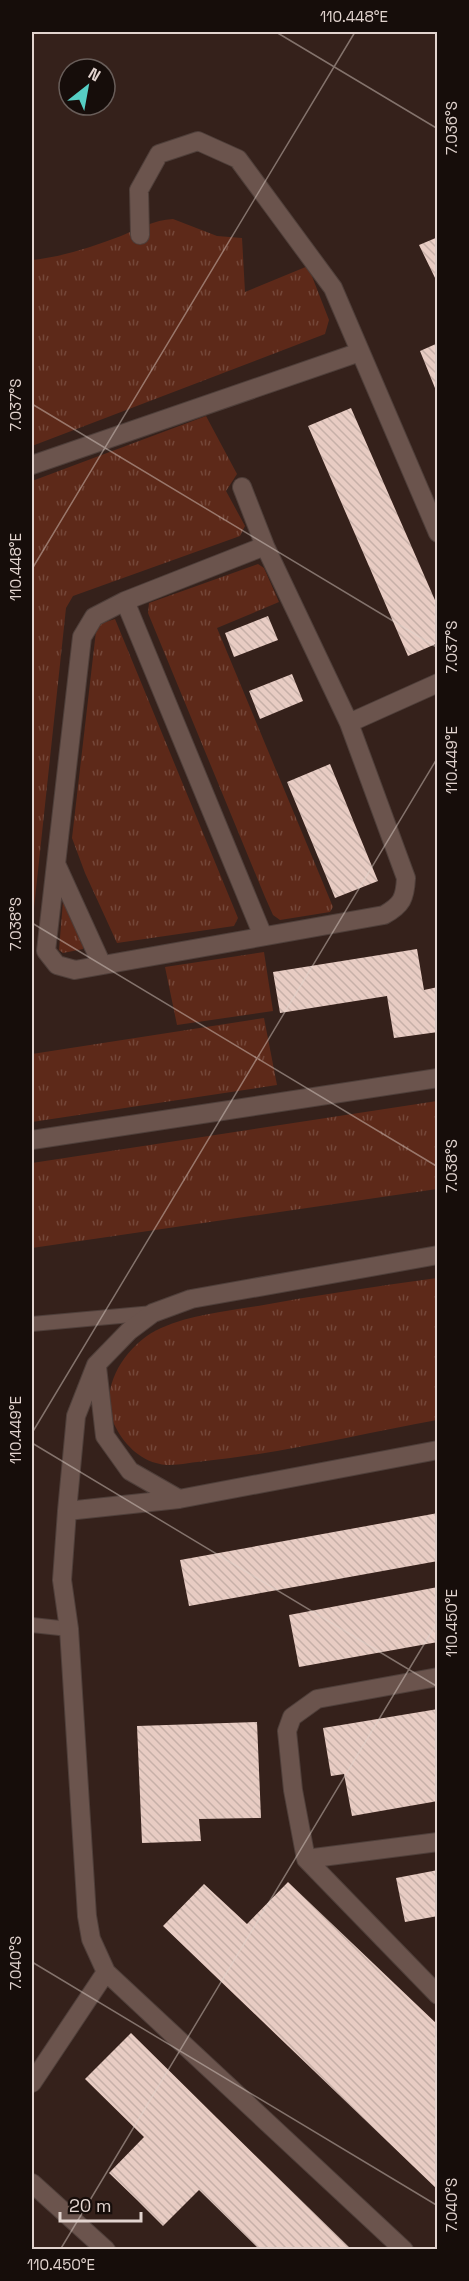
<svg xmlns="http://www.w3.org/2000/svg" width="469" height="2281" viewBox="0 0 469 2281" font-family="'Space Grotesk',sans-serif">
	<defs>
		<pattern id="grass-tufts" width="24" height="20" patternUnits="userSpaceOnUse" patternTransform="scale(1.5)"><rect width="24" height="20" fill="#5d2919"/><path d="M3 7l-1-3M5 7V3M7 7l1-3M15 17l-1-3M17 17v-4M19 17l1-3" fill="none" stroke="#744739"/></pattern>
		<pattern id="building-back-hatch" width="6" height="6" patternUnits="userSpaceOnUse" patternTransform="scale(1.5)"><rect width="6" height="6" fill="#e8ccc3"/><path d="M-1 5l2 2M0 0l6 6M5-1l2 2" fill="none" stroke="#c7b0a8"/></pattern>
	</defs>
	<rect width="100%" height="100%" fill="#35211b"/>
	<!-- grass -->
	<path fill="url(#grass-tufts)" d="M 173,219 L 217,236 L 242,238 L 245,292 L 308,266 L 329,320 L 325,334 L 32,446 L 32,260 C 62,257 92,247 121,236 C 138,229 154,220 173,219 Z
		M 206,416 L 237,474 L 226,491 L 245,526 L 240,536 L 73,596 L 66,608 L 32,927 L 32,481 Z
		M 258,564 L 264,568 L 279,602 L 217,628 L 333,907 L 330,912 L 280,920 L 273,915 L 265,897 L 148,613 L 149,603 Z
		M 115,619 L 238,918 L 234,926 L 117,943 L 85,873 L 72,838 L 96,631 L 99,624 Z
		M 63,901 L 84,946 L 83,949 L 63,953 L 59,950 Z
		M 264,952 L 273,1011 L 177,1025 L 165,967 Z
		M 264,1018 L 277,1085 L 32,1122 L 32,1054 Z
		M 437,1101 L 437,1189 L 32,1248 L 32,1163 Z
		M 437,1278 L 437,1420 C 361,1434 283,1453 205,1461 C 193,1462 171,1467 160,1464 C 139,1460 123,1443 114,1424 C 97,1387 127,1343 161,1328 C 191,1315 226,1311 258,1306 C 318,1295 377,1286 437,1278 Z"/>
	<!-- building -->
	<path fill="url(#building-back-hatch)" d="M 438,237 L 438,284 L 419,245 Z
		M 438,343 L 438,393 L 437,393 L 420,351 Z
		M 351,408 L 438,607 L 438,643 L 408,656 L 308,426 Z
		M 268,616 L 278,640 L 234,657 L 225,633 Z
		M 292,674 L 303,701 L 260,719 L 249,691 Z
		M 330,764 L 378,881 L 335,898 L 287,782 Z
		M 417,949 L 424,990 L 438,987 L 438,1032 L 394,1038 L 387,996 L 280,1013 L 273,972 Z
		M 438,1513 L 438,1561 L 189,1606 L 180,1560 Z
		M 438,1587 L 438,1642 L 299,1667 L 289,1615 Z
		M 438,1709 L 438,1801 L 352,1816 L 344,1774 L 331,1776 L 323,1728 Z
		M 257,1722 L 261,1818 L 199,1819 L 201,1841 L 142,1843 L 137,1726 Z
		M 438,1870 L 438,1916 L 405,1922 L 396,1878 Z
		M 288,1882 L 438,2025 L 438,2190 L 163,1926 L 204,1884 L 247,1924 Z
		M 131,2033 L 217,2118 L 352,2250 L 260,2250 L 199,2190 L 163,2226 L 137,2200 L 109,2173 L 144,2137 L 85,2079 Z"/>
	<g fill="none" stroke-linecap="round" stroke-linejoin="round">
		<!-- lane casing -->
		<g stroke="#4f3f3a" stroke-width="16">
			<path id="lane" d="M 32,1324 L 153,1313
				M 32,1625 L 69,1629"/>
		</g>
		<!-- street casing -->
		<g stroke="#4f3f3a" stroke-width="20">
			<path id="street" d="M 140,235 L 139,190 L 159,154 L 198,141 L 238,159 L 333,288 L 438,533
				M 32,465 L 360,352
				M 242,487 L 265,546
				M 265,546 L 349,723 L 406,878 C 405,898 402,905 384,915 L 75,970 L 57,965 L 46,951 L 82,637 L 94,617 L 125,601 Z
				M 125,601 L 263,936
				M 349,723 L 438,683
				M 57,866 L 102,965
				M 32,1140 L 438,1078
				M 97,1367 L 105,1436 L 130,1471 L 179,1499
				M 67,1511 L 76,1416 L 96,1365 L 129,1331 L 153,1313 L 191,1299 L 438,1255
				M 438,1677 L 317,1699 L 292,1717 L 287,1731 L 293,1790 L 306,1859 L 438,1995
				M 306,1859 L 438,1842
				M 32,2083 L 106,1972
				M 32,2183 L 106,2250
				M 404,2250 L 106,1972 L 91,1939 L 87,1916 L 69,1629 L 62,1580 L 67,1511 L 179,1499 L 438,1450"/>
		</g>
		<!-- lane -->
		<use href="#lane" stroke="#6b544d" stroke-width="14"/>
		<!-- street -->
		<use href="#street" stroke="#6b544d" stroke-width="18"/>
	</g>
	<!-- ticks -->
	<path fill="none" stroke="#e2d4cf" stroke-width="1.5" stroke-opacity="0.45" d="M 276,32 L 438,129M 32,404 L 438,648M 32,569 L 355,32M 32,923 L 438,1167M 32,1433 L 438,757M 32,1443 L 438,1687M 32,1962 L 438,2206M 60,2250 L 438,1621"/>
	<!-- border -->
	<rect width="469" height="2281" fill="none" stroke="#160d0a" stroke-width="66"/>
	<!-- north arrow -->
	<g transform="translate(87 87) rotate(31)"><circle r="28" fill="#160d0a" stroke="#685d59" stroke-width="1.5"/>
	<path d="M0-4.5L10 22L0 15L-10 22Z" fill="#56cec4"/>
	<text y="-9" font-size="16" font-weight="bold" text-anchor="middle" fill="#e2d4cf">N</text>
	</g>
	<!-- scale -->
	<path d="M60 2212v9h81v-9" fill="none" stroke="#e2d4cf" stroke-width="3"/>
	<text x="69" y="2212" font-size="18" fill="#e2d4cf" stroke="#160d0a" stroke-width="4.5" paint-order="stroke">20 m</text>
	<rect x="33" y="33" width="403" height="2215" fill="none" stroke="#e2d4cf" stroke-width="2"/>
	<g font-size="15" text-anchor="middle" fill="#e2d4cf">
		<text x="354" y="22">110.448°E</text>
		<text transform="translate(452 128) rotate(-90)" y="5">7.036°S</text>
		<text transform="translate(16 405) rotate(-90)" y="5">7.037°S</text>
		<text transform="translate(16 567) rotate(-90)" y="5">110.448°E</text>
		<text transform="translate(452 647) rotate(-90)" y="5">7.037°S</text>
		<text transform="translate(452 760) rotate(-90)" y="5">110.449°E</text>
		<text transform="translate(16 924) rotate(-90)" y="5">7.038°S</text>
		<text transform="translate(452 1166) rotate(-90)" y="5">7.038°S</text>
		<text transform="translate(16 1430) rotate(-90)" y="5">110.449°E</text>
		<text transform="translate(452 1623) rotate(-90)" y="5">110.450°E</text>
		<text transform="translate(16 1963) rotate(-90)" y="5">7.040°S</text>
		<text transform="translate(452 2205) rotate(-90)" y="5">7.040°S</text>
		<text x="61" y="2270">110.450°E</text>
	</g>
</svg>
